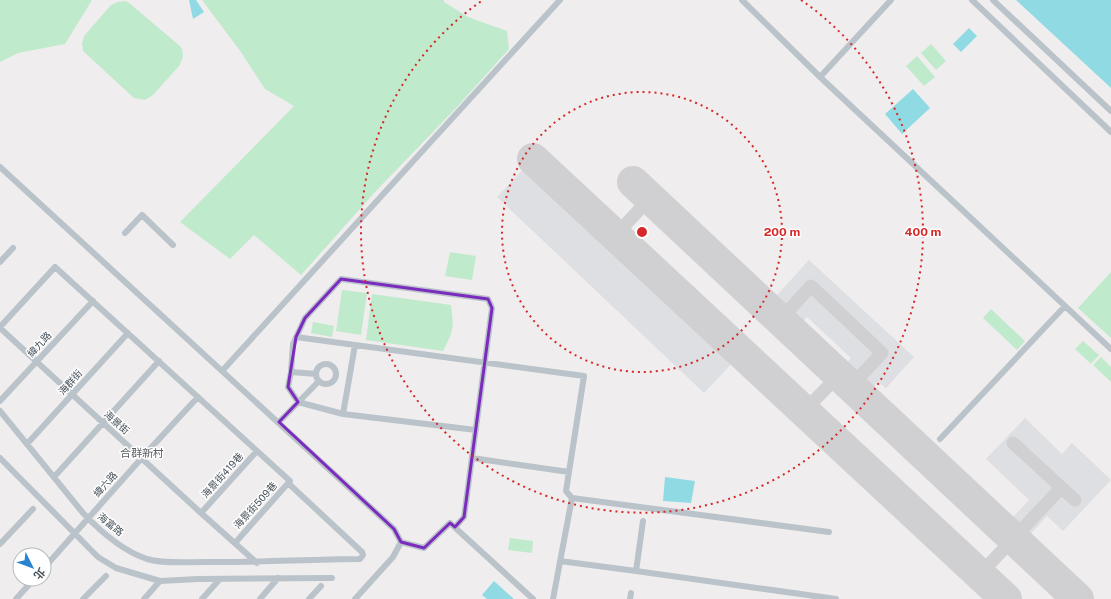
<svg xmlns="http://www.w3.org/2000/svg" width="1111" height="599" viewBox="0 0 1111 599" font-family="'Public Sans','Noto Sans TC',sans-serif">
	<rect width="100%" height="100%" fill="#f0edee"/>
	<!-- airport -->
	<path fill="#dddfe2" d="M 531,161 L 738,357 L 704,393 L 497,197 Z
		M 809,260 L 914,357 L 886,388 L 878,382 L 863,398 L 837,374 L 851,358 L 807,317 L 793,332 L 766,307 Z
		M 1025,418 L 1062,454 L 1072,443 L 1111,480 L 1063,531 L 1047,516 L 1027,538 L 1009,521 L 1029,500 L 986,459 Z"/>
	<!-- green -->
	<path fill="#bfeacb" d="M 0,0 L 92,0 L 65,44 L 18,53 L 0,62 Z
		M 202,0 L 444,0 L 444,2 L 468,17 L 507,31 L 509,49 L 457,107 L 375,192 L 301,275 L 254,235 L 230,259 L 180,222 L 294,106 L 265,89 L 241,52 Z
		M 124,1 L 128,2 L 181,47 C 184,54 183,59 179,66 L 153,95 L 145,100 L 134,98 L 83,51 L 82,44 L 84,36 L 111,5 L 118,2 Z
		M 931,44 L 946,61 L 936,70 L 921,53 Z
		M 917,56 L 935,77 L 924,86 L 906,66 Z
		M 450,252 L 476,256 L 472,280 L 445,276 Z
		M 1111,272 L 1111,338 L 1078,308 Z
		M 342,290 L 367,293 L 361,335 L 336,331 Z
		M 372,294 L 451,305 C 454,328 454,330 443,351 L 366,340 Z
		M 991,309 L 1025,341 L 1017,350 L 983,318 Z
		M 313,322 L 334,326 L 332,337 L 311,333 Z
		M 1083,341 L 1099,355 L 1091,364 L 1075,349 Z
		M 1101,357 L 1111,367 L 1111,382 L 1093,365 Z
		M 510,538 L 533,541 L 532,553 L 508,550 Z"/>
	<!-- water -->
	<path fill="#90dbe3" d="M 189,0 L 196,0 L 204,12 L 193,19 Z
		M 1016,0 L 1111,0 L 1111,88 Z
		M 969,28 L 977,36 L 961,52 L 953,44 Z
		M 913,89 L 930,108 L 902,134 L 885,114 Z
		M 665,477 L 695,481 L 691,503 L 663,501 Z
		M 494,581 L 514,599 L 487,599 L 482,595 Z"/>
	<g fill="none" stroke-linecap="round" stroke-linejoin="round">
		<!-- taxiway -->
		<path stroke="#d0d0d2" stroke-width="13" d="M 615,236 L 650,198
			M 780,320 L 811,286 L 882,353 L 851,386
			M 804,411 L 839,375
			M 1013,443 L 1075,500
			M 980,574 L 1061,488"/>
		<!-- runway -->
		<path stroke="#d0d0d2" stroke-width="32" d="M 533,159 L 1006,599
			M 633,182 L 1078,599"/>
		<!-- minor -->
		<path stroke="#bac3c9" stroke-width="6" d="M 742,0 L 820,77 L 1111,349
			M 972,0 L 1111,132
			M 993,0 L 1111,111
			M 820,77 L 891,0
			M 0,167 L 394,529 L 401,542 L 393,557 L 355,599
			M 125,233 L 142,215 L 173,245
			M 0,262 L 13,248
			M 0,327 L 55,267 L 290,481 L 235,543
			M 0,328 L 201,513 L 257,563
			M 296,337 L 584,376 L 566,491 L 572,498 L 553,599
			M316 374a10 10 0 1 1 20 0a10 10 0 1 1-20 0Z
			M 222,371 L 560,0
			M 291,372 L 316,374
			M 0,401 L 93,301
			M 0,411 L 83,513 C 100,531 123,551 147,559 C 165,564 186,562 205,562 C 257,563 308,559 360,559 L 363,555 L 362,552 L 288,483
			M 343,414 L 355,345
			M 279,422 L 319,381
			M 940,439 L 1065,306
			M 27,444 L 128,333
			M 0,458 L 98,557 L 116,568 L 160,581 L 198,579 L 332,578
			M 472,458 L 569,472
			M 54,477 L 159,361
			M 572,498 L 829,532
			M 201,513 L 257,451
			M 455,527 L 464,517 L 492,308 L 488,299 L 341,279 L 305,318 L 293,344 L 291,372 L 288,387 L 298,402 L 343,414 L 476,430
			M 401,542 L 424,548 L 450,523 L 533,599
			M 0,544 L 33,509
			M 560,561 L 636,571 L 836,599
			M 44,568 L 148,451 L 198,397
			M 636,571 L 643,521
			M 16,599 L 34,579
			M 83,599 L 106,576
			M 144,599 L 160,581
			M 202,599 L 219,580
			M 260,599 L 278,578
			M 309,599 L 321,586
			M 630,599 L 631,593"/>
	</g>
	<!-- marked area -->
	<path fill="none" stroke="#7b2cbf" stroke-width="3" stroke-linejoin="round" d="M 341,279 L 488,299 L 492,308 L 464,517 L 455,527 L 450,523 L 424,548 L 401,542 L 394,529 L 279,422 L 298,402 L 288,387 L 296,337 L 305,318 Z"/>
	<!-- distance rings -->
	<g fill="none" stroke="#d62828" stroke-width="2" stroke-dasharray="2 4">
		<circle cx="642" cy="232" r="140"/>
		<path d="M801 0A281 281 0 1 1 483 0"/>
	</g>
	<g text-anchor="middle" stroke-width="3" stroke-linejoin="round" paint-order="stroke">
		<!-- street labels -->
		<g font-size="10" fill="#475259" stroke="#fff">
			<text transform="translate(39 344) rotate(-47)" y="4">緯九路</text>
			<text transform="translate(70 382) rotate(-48)" y="4">海群街</text>
			<text transform="translate(117 422) rotate(42)" y="4">海景街</text>
			<text transform="translate(222 475) rotate(-48)" y="4">海景街419巷</text>
			<text transform="translate(105 484) rotate(-48)" y="4">緯六路</text>
			<text transform="translate(255 505) rotate(-48)" y="4">海景街509巷</text>
			<text transform="translate(111 524) rotate(39)" y="4">海富路</text>
		</g>
		<!-- neighbourhood labels -->
		<g font-size="11" fill="#5b5f62" stroke="#fff">
			<text x="142" y="457">合群新村</text>
		</g>
	</g>
	<circle cx="642" cy="232" r="6" fill="#d62828" stroke="#fff" stroke-width="2"/>
	<g font-size="12" text-anchor="middle" font-weight="bold" fill="#d62828" stroke="#fff" stroke-width="3" stroke-linejoin="round" paint-order="stroke">
		<text x="782" y="236">200 m</text>
		<text x="923" y="236">400 m</text>
	</g>
	<!-- north arrow -->
	<g transform="translate(32 567) rotate(132)"><circle r="19" fill="#ffffff" stroke="#b5babd"/>
	<path d="M0-3L7 15L0 10L-7 15Z" fill="#2a83ce"/>
	<text y="-6" font-size="11" font-weight="bold" text-anchor="middle" fill="#475259">北</text>
	</g>
</svg>
